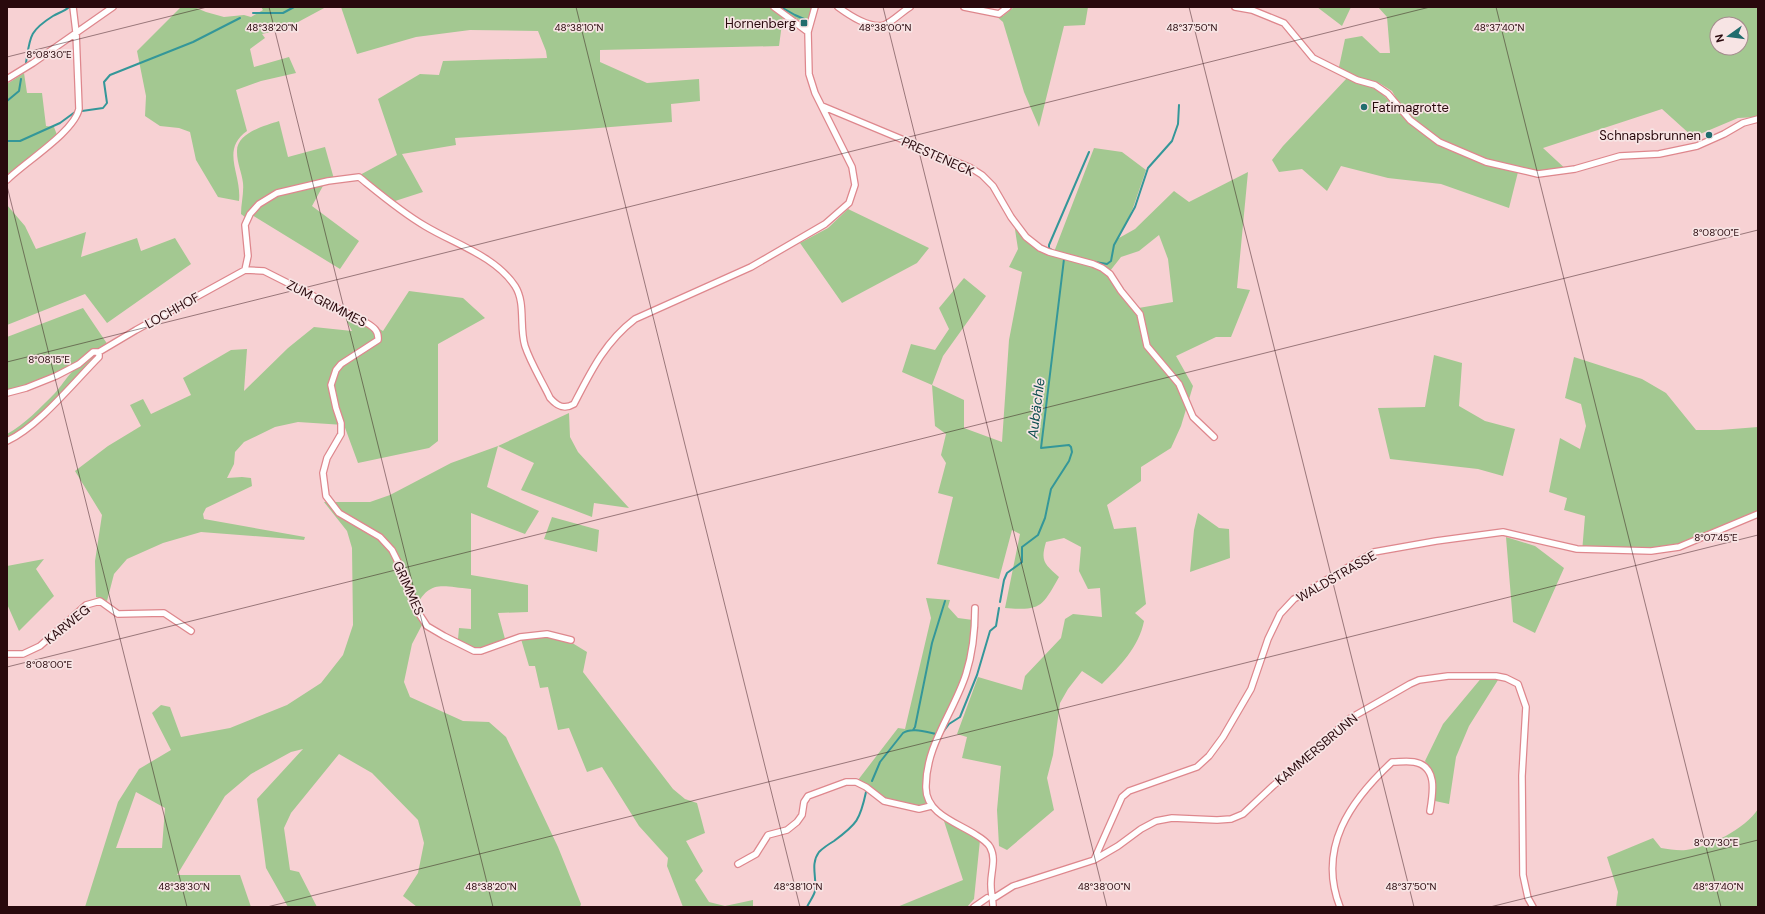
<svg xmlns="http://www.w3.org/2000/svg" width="1765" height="914" viewBox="0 0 1765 914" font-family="'DM Sans',sans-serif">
	<rect width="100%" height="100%" fill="#f7d1d3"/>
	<!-- green -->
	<path fill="#a3c891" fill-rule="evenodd" d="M 181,7 L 194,7 L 206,12 L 224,17 L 244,15 L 251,17 L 263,10 L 261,7 L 326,7 L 287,28 L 262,34 L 265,38 L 250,49 L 254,67 L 289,57 L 296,73 L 261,81 L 236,90 L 247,131 C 220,150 242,174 239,201 L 218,197 L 196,160 L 190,132 L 179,128 L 160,126 L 145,116 L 146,96 L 137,51 Z
		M 341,7 L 770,7 L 783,16 L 779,46 L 600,50 L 600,62 L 647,83 L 699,79 L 700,101 L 671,104 L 672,122 L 574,130 L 455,138 L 456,145 L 402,154 L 423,192 L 392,202 L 358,176 L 397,155 L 378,99 L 420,74 L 439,75 L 443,61 L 547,58 L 546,51 L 538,31 L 470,30 L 416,37 L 357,54 Z
		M 778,7 L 813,7 L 810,18 L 802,19 L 801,21 L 786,13 Z
		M 1014,7 L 1088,7 L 1085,25 L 1064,26 L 1039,127 L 1024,92 L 1003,22 L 996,16 L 1003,16 Z
		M 1317,7 L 1351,7 L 1342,26 Z
		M 1378,7 L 1758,7 L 1758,117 L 1738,118 L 1693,137 L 1662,109 L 1543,148 L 1570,173 L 1543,177 L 1518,172 L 1509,208 L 1441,184 L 1388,178 L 1341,166 L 1327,191 L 1302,169 L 1279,172 L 1272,160 L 1283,146 L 1347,78 L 1378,90 L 1407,118 L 1392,91 L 1379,83 L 1357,77 L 1339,67 L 1345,39 L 1362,36 L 1380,53 L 1390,53 L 1387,17 ZM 1717,24 L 1741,24 L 1741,48 L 1717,48 Z
		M 24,73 L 27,93 L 42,93 L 46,126 L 54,127 L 57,135 L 7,179 L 7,84 Z
		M 279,121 L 288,157 L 325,147 L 334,179 L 276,191 L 245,217 L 241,214 C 241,204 244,193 243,183 C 242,173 237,163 237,152 C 236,133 264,126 279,121 Z
		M 1094,148 L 1122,152 L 1146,170 L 1133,208 L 1119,238 L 1135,229 L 1174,191 L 1189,202 L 1248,172 L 1237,288 L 1250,290 L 1231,337 L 1216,337 L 1176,356 L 1193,386 L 1181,426 L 1171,448 L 1141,467 L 1141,481 L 1107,505 L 1114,529 L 1136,527 L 1146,604 L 1135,613 L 1144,621 C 1139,647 1119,667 1102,684 L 1082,671 L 1068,689 L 1060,703 L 1053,755 L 1047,778 L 1054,810 L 1007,850 L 999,846 L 997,810 L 1001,766 L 962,758 L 967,737 L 957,734 L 978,677 L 1022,690 L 1025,676 L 1061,638 L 1065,619 L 1073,614 L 1102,617 L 1100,588 L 1088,589 L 1079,571 L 1081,547 L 1064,538 L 1046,542 C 1040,562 1045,564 1059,577 C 1042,607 1041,611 1005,608 L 1020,534 L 1012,530 L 999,579 L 937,564 L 953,497 L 938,493 L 946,463 L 941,455 L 946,434 L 935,426 L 932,385 L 902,372 L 911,344 L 935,350 L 949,329 L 939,308 L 964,278 L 986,296 L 943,356 L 932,385 L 964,400 L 964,428 L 1002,442 L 1009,340 L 1022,272 L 1009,267 L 1018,249 L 1014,223 L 1038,248 L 1100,268 C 1112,279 1122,296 1133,309 L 1173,302 L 1168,259 L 1159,235 L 1139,251 L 1121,257 L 1110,271 L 1054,252 Z
		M 324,184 L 312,206 L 359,241 L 340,269 L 252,215 C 271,192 296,190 324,184 Z
		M 7,205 L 25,226 L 36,249 L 86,232 L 81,257 L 137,238 L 141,251 L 175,238 L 191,264 L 107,323 L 85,294 L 7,325 Z
		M 848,209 L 929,248 L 917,263 L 842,303 L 800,243 L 828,228 Z
		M 409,291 L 463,298 L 485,318 L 438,344 L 438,441 L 429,448 L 358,463 L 344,425 L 298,422 L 275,427 L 244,442 L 235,452 L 234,464 L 227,478 L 242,477 L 251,478 L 252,486 L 206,508 L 203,514 L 204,519 L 305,537 L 304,540 L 201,532 L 163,543 L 127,559 L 114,574 L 107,601 L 96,597 L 95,561 L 102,515 L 75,471 L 108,446 L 141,426 L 130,405 L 143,399 L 151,414 L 191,395 L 183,378 L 231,350 L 247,349 L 244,391 L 288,348 L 314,327 L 352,331 L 339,306 L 383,331 Z
		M 83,308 L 108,345 L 93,350 L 79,362 L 56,374 L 22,388 L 7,391 L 7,337 Z
		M 1434,355 L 1462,363 L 1459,406 L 1485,421 L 1515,429 L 1503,476 L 1478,469 L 1390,459 L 1378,408 L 1425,407 Z
		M 96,356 C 74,379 35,428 7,439 L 7,434 C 24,425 41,407 55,393 C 66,381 77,359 96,356 Z
		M 1574,357 L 1642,379 L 1666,393 L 1696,430 L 1720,430 L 1758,427 L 1758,517 L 1674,546 L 1621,552 L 1582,552 L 1585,516 L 1564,510 L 1567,498 L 1549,492 L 1560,438 L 1580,449 L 1586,426 L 1581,404 L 1565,398 Z
		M 569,413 L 570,437 L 578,452 L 629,508 L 594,503 L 592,517 L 521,490 L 534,463 L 498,446 L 487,487 L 539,511 L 525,534 L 471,513 L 471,575 L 528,585 L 528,612 L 498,613 L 505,639 C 483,648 479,655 458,639 L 459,628 L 471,629 L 471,589 C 439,586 429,579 413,612 L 423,623 L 412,644 L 404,682 L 410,697 L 463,721 L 489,722 L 506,737 L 558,847 L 581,904 L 580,907 L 417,907 L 403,896 L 418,873 L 424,843 L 418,820 L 372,773 L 339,754 L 291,813 L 284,828 L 290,870 L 299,872 L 317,907 L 288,907 L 266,868 L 257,799 L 303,749 L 291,752 L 251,774 L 225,796 L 177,875 L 240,875 L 251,907 L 85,907 L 118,802 L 139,769 L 171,750 L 152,713 L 161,705 L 170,707 L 181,737 L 230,728 L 287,705 L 321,683 L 343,655 L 353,625 L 352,548 L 347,531 L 324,502 L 370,502 L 390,495 L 451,463 L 498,446 ZM 136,792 L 165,808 L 162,848 L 116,848 Z
		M 1198,513 L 1219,528 L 1229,529 L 1230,558 L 1190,572 L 1194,530 Z
		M 552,517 L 599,530 L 597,552 L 544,539 Z
		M 1506,537 L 1535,546 L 1564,568 L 1535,633 L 1513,622 Z
		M 44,559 L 36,569 L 54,596 L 19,631 L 7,604 L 7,566 Z
		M 926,598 L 950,600 L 948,607 L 958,618 L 973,620 L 968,659 L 962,678 L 926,765 L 928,802 L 922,806 L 915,806 L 893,801 L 881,797 L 858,780 L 898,728 L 905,729 L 931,618 Z
		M 545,636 L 569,641 L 587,652 L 583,672 L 673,789 L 685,799 L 697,803 L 705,833 L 686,841 L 703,871 L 695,880 L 709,902 L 725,906 L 753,900 L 753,907 L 683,907 L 667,866 L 668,858 L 639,826 L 602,767 L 587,772 L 569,728 L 558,730 L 548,687 L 540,688 L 535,666 L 529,666 L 521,639 Z
		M 1483,676 L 1498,680 L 1469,726 L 1456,757 L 1449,804 L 1435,801 C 1435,785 1435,774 1425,761 L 1443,724 Z
		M 1758,809 L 1758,907 L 1616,907 L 1618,892 L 1607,857 L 1653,838 L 1661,848 C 1669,849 1678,851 1686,850 C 1709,847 1745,829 1758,809 Z
		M 943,818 L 980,840 L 974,899 L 967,907 L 897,907 L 963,880 Z"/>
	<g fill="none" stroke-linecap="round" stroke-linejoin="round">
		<!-- stream -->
		<path stroke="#349799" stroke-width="2" d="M 781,7 L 795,15 L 804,19
			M 253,13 L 283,13 L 294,7
			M 26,63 C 30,37 29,31 53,16 C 58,13 65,11 69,7
			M 7,101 L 19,91 L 21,79
			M 7,141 L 20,141 L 60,123 L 75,112 L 103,108 L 107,103 L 104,82 L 110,75 L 193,42 L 240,18
			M 1052,250 L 1049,248 L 1049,245 L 1089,152
			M 1095,262 L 1107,264 L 1111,261 L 1114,245 L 1135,207 L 1148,168 L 1172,141 L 1178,124 L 1179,105
			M 1000,602 L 1004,580 L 1007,573 L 1022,562 L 1022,547 L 1038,535 L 1045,518 L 1051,489 L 1069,461 L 1072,452 L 1071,447 L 1069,445 L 1041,448 L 1064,259
			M 913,730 L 915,727 L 932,643 L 945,601
			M 943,732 L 949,724 L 960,717 L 977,675 L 990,631 L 996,626 L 999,608
			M 872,781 L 880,762 L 903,733 C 911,727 926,732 936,734
			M 807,907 C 809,902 814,896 815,891 C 817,877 810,864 819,852 C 823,848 829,844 834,841 C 857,824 860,820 866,792"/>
		<!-- street casing -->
		<g stroke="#de878d" stroke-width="8">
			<path id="street" d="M 774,7 L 808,32
				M 838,7 C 849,15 869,29 884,25 C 891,23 903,11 910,7
				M 964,7 L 999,14 L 1008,7
				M 1235,7 L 1252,10 L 1284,23 L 1313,58 L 1357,80 L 1375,85 L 1388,94 L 1410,120 L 1439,142 L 1486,162 L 1538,174 L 1575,169 L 1620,156 L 1659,154 L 1697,146 L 1724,134 L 1743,123 L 1758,119
				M 7,79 L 33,63 L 113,7
				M 822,106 L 971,168 L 982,175 L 993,186 L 1011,217 L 1026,237 L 1040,248 L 1049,252 L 1093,264 L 1102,268 L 1110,274 L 1121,291 L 1140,314 L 1147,346 L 1179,384 L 1193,417 L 1214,437
				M 7,180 C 25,162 74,132 79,109 L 76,32 L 73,7
				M 245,270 L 248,256 L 245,225 L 250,214 L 259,204 L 277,193 L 328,181 L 359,177 C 380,194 401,212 425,226 C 455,244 495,256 515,286 C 526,303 519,327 525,346 C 531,364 542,381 550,398 C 557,406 564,410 574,404 C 591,371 605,342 635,319 L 751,267 L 825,224 L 849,203 L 855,185 L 852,167 L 815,93 L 809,74 L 808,32 L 815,7
				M 7,393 L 26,388 L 56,376 L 79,364 L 93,352 L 99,352 L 136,330 L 245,270 L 264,271 L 365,322 C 373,327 379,330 378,340 L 341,364 L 336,370 L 331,385 L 336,408 L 341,423 L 341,434 L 327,458 L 323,473 L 326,496 L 339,513 L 380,537 L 392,550 L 401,568 L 416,609 L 427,626 L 444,636 L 474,651 L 481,651 L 520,637 L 547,634 L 571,640
				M 7,441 C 38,427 74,382 99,357 L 99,352
				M 975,608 C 975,630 973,652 966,674 C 954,712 925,746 926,788 C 926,814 958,823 976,835 C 981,838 987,842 990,847 C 997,860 990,873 991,886 C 991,893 993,900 993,907
				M 7,654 L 23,654 L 40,646 L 86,605 L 100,601 L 118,614 L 164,613 L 191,631
				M 1094,860 L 1122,797 L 1129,791 L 1197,767 L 1209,756 L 1223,737 L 1251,689 L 1268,639 L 1280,614 L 1294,599 L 1374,552 L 1436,541 L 1503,532 L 1577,549 L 1651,551 L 1679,547 L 1758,514
				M 738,864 L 756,854 L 768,835 L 787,830 L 797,822 L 802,815 L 804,802 L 808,796 L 846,782 L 856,782 L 866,787 L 884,801 L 919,809 L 931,806
				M 994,898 L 1013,886 L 1094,860 L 1118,846 L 1141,829 L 1156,821 L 1172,818 L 1217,820 L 1231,819 L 1243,814 L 1274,785 L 1304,761 L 1349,719 L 1410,684 L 1419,680 L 1448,676 L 1496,676 L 1506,678 L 1518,684 L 1526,707 L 1522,776 L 1523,875 L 1528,898 L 1533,907
				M 974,907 L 987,898
				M 1340,907 C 1317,848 1350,801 1392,762 C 1399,762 1407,761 1414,762 C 1438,766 1433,793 1430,811"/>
		</g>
		<!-- street -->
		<use href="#street" stroke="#fff" stroke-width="5.5"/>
	</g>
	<!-- ticks -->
	<path fill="none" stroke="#29090d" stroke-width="1" stroke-opacity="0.45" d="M 269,7 L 493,907M 576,7 L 800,907M 883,7 L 1107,907M 1189,7 L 1414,907M 1496,7 L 1721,907M 7,57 L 207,7M 7,186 L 187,907M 7,362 L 1430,7M 7,667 L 1758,230M 267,907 L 1758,535M 1490,907 L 1758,840"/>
	<!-- markers -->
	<g fill="#216d6e" stroke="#f7e4e4" stroke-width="1.5">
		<rect x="800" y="19" width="8" height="8" rx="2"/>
		<circle cx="1364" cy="107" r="4"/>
		<circle cx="1709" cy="135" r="4"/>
	</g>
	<g text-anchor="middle" stroke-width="3.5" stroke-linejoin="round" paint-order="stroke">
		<!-- poi labels -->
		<g font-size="13" fill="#29090d" stroke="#f7e4e4" text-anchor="end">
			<text x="796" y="28">Hornenberg</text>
			<text x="1372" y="112" text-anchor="start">Fatimagrotte</text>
			<text x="1701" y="140">Schnapsbrunnen</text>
		</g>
		<!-- street labels -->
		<g font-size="13" fill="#29090d" stroke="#f7e4e4">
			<text transform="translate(938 156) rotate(24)" y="5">PRESTENECK</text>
			<text transform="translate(327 303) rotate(27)" y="5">ZUM GRIMMES</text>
			<text transform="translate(172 310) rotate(-29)" y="5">LOCHHOF</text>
			<text transform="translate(1336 576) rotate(-30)" y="5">WALDSTRASSE</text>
			<text transform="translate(409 588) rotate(66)" y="5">GRIMMES</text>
			<text transform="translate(67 624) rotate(-39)" y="5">KARWEG</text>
			<text transform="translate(1316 749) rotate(-40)" y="5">KAMMERSBRUNN</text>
		</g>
		<!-- water labels -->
		<g font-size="14" font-style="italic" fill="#0c4e4f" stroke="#f7e4e4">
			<text transform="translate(1036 408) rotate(-83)" y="5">Aubächle</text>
		</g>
	</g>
	<g font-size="10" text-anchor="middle" fill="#29090d" stroke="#f7e4e4" stroke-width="3.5" stroke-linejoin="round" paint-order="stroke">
		<text x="272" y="31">48°38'20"N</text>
		<text x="579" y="31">48°38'10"N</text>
		<text x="885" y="31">48°38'00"N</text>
		<text x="1192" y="31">48°37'50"N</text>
		<text x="1499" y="31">48°37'40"N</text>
		<text x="49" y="58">8°08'30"E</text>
		<text x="1716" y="236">8°08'00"E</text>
		<text x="49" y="363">8°08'15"E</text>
		<text x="1716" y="541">8°07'45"E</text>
		<text x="49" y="668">8°08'00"E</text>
		<text x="1716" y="846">8°07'30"E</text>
		<text x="184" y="890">48°38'30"N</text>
		<text x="491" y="890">48°38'20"N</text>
		<text x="798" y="890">48°38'10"N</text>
		<text x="1104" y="890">48°38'00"N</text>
		<text x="1411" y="890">48°37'50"N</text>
		<text x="1718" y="890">48°37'40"N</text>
	</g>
	<!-- border -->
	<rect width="1765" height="914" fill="none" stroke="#29090d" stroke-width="16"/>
	<!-- north arrow -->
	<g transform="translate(1729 36) rotate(256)"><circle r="19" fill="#f7e4e4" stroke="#a58c8e"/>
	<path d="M0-3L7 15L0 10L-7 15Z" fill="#216d6e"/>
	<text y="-6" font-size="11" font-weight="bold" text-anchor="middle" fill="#29090d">N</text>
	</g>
</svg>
